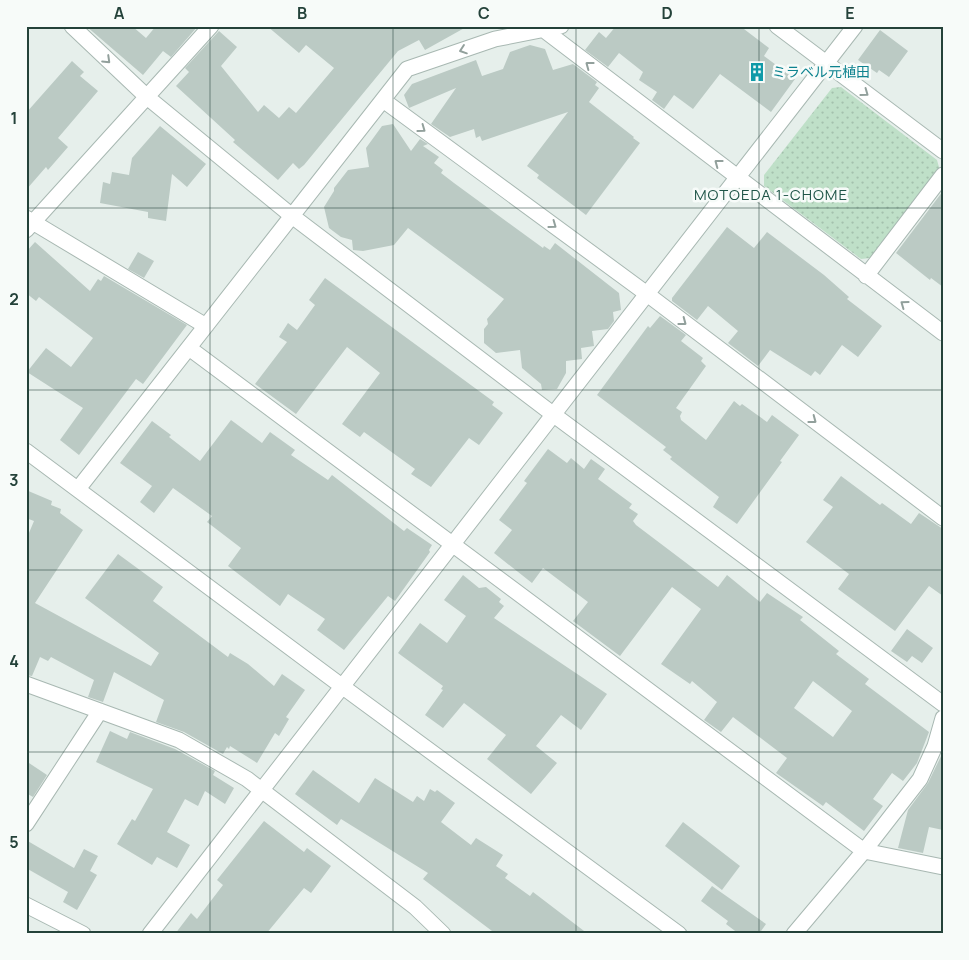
<svg xmlns="http://www.w3.org/2000/svg" width="969" height="960" viewBox="0 0 969 960" font-family="Manrope,'Noto Sans JP',sans-serif">
	<defs>
		<pattern id="park-dots" width="8" height="8" patternUnits="userSpaceOnUse" patternTransform="scale(1.25)"><rect width="8" height="8" fill="#bfe0c8"/><path d="M2 2h.1M6 6h.1" fill="none" stroke="#a4c1ad" stroke-width="1.8" stroke-linecap="round"/></pattern>
	</defs>
	<rect width="100%" height="100%" fill="#e6efeb"/>
	<!-- park -->
	<path fill="url(#park-dots)" d="M 841,87 L 937,160 L 940,171 L 870,258 L 861,259 L 764,186 L 764,175 L 832,88 Z"/>
	<!-- building -->
	<path fill="#bbcac4" fill-rule="evenodd" d="M 86,26 L 132,26 L 146,38 L 156,26 L 198,26 L 171,57 L 163,51 L 143,75 Z
		M 267,26 L 468,26 L 425,50 L 419,40 L 398,51 L 304,165 L 299,169 L 293,163 L 278,180 L 233,142 L 235,140 L 176,86 L 189,72 L 185,68 L 219,31 L 237,47 L 221,66 L 258,112 L 264,105 L 279,118 L 289,107 L 296,113 L 334,68 L 306,45 L 299,53 Z
		M 616,26 L 740,26 L 769,48 L 764,56 L 795,79 L 771,112 L 720,74 L 693,109 L 674,95 L 664,109 L 652,100 L 657,92 L 639,80 L 643,72 L 619,53 L 608,67 L 585,50 L 599,32 L 606,38 Z
		M 880,30 L 908,51 L 889,77 L 879,70 L 877,73 L 858,60 Z
		M 530,45 L 545,49 L 553,70 L 573,64 L 597,82 L 595,85 L 599,88 L 589,102 L 634,137 L 633,138 L 640,143 L 586,215 L 537,178 L 539,175 L 527,166 L 568,112 L 482,141 L 480,136 L 476,138 L 474,129 L 450,137 L 431,124 L 456,88 L 409,108 L 404,95 L 412,84 L 476,60 L 482,76 L 503,69 L 510,52 Z
		M 72,61 L 84,72 L 80,76 L 98,91 L 58,138 L 68,147 L 48,170 L 46,167 L 26,190 L 26,113 Z
		M 393,124 L 411,151 L 420,139 L 428,144 L 423,146 L 439,157 L 434,163 L 443,170 L 441,173 L 454,183 L 543,248 L 544,246 L 550,250 L 555,243 L 619,293 L 621,310 L 613,312 L 614,321 L 608,329 L 592,331 L 594,346 L 581,348 L 582,359 L 566,361 L 566,373 L 557,389 L 542,390 L 541,384 L 522,368 L 520,350 L 496,353 L 484,343 L 484,329 L 488,324 L 487,319 L 504,299 L 408,228 L 394,245 L 363,251 L 353,250 L 352,240 L 341,237 L 329,228 L 324,207 L 334,191 L 334,188 L 348,170 L 369,167 L 366,148 L 382,126 Z
		M 160,126 L 206,164 L 187,187 L 172,174 L 166,221 L 148,218 L 148,212 L 100,203 L 103,182 L 110,184 L 112,172 L 129,175 L 132,158 Z
		M 943,191 L 943,287 L 931,278 L 930,280 L 896,253 Z
		M 727,227 L 754,248 L 767,232 L 824,275 L 849,297 L 847,299 L 882,326 L 858,357 L 842,345 L 820,375 L 815,371 L 811,376 L 770,350 L 758,366 L 728,343 L 738,331 L 708,306 L 697,320 L 672,301 L 672,298 Z
		M 35,242 L 90,291 L 98,279 L 101,281 L 104,276 L 187,325 L 143,384 L 136,379 L 79,455 L 60,440 L 83,408 L 27,372 L 46,348 L 71,367 L 93,338 L 39,297 L 36,301 L 26,293 L 26,252 Z
		M 138,252 L 154,261 L 144,278 L 128,269 Z
		M 325,278 L 494,402 L 492,405 L 503,413 L 479,445 L 469,438 L 431,487 L 411,474 L 415,469 L 364,432 L 360,437 L 342,424 L 380,373 L 347,347 L 296,414 L 255,384 L 287,342 L 279,337 L 288,323 L 297,330 L 315,305 L 309,300 Z
		M 660,316 L 686,335 L 681,341 L 703,358 L 701,361 L 706,366 L 676,408 L 682,412 L 680,416 L 681,420 L 706,440 L 734,401 L 740,406 L 742,404 L 767,422 L 772,415 L 799,435 L 780,461 L 782,462 L 737,524 L 713,507 L 719,497 L 670,459 L 672,457 L 663,450 L 666,447 L 597,395 L 648,326 L 650,328 Z
		M 231,420 L 262,443 L 270,432 L 295,450 L 291,455 L 328,480 L 332,475 L 404,531 L 407,528 L 432,545 L 429,550 L 430,552 L 395,601 L 388,596 L 344,650 L 317,630 L 325,619 L 288,594 L 280,606 L 228,566 L 241,548 L 207,522 L 212,516 L 173,488 L 154,513 L 140,502 L 152,486 L 120,463 L 152,421 L 171,435 L 169,437 L 200,461 Z
		M 548,449 L 567,463 L 571,458 L 584,469 L 591,459 L 605,469 L 598,479 L 632,504 L 629,508 L 638,514 L 633,521 L 636,525 L 718,587 L 727,575 L 760,602 L 767,593 L 803,617 L 800,620 L 839,651 L 836,654 L 869,679 L 865,684 L 929,732 L 917,763 L 903,781 L 892,773 L 873,799 L 883,806 L 864,831 L 826,802 L 823,806 L 776,773 L 787,758 L 733,717 L 721,732 L 704,720 L 717,702 L 692,681 L 690,684 L 661,664 L 701,609 L 672,587 L 620,656 L 573,621 L 588,602 L 543,568 L 532,583 L 494,553 L 512,530 L 499,520 L 527,483 L 524,481 ZM 813,681 L 852,711 L 833,737 L 794,708 Z
		M 841,476 L 880,505 L 882,503 L 911,524 L 919,513 L 943,529 L 943,596 L 929,586 L 895,631 L 838,589 L 849,574 L 806,542 L 833,507 L 823,500 Z
		M 26,490 L 52,501 L 51,505 L 61,509 L 60,513 L 83,530 L 35,603 L 151,666 L 159,653 L 85,598 L 118,554 L 163,587 L 153,601 L 228,657 L 230,653 L 248,664 L 274,686 L 282,674 L 305,690 L 286,717 L 289,719 L 279,736 L 275,733 L 257,763 L 230,746 L 229,749 L 227,747 L 223,754 L 184,732 L 156,722 L 164,700 L 114,672 L 103,702 L 88,697 L 94,680 L 51,657 L 48,661 L 40,657 L 32,676 L 26,675 L 26,540 L 34,521 L 26,518 Z
		M 463,575 L 479,588 L 486,587 L 501,599 L 499,602 L 504,606 L 494,618 L 607,694 L 581,730 L 561,715 L 536,746 L 557,763 L 531,794 L 487,759 L 506,735 L 464,703 L 443,728 L 425,715 L 443,690 L 441,689 L 443,686 L 398,653 L 420,623 L 447,643 L 466,616 L 444,600 Z
		M 907,629 L 933,648 L 922,663 L 912,656 L 907,662 L 891,651 Z
		M 110,731 L 127,739 L 130,732 L 175,749 L 215,771 L 213,775 L 234,788 L 225,804 L 205,791 L 198,806 L 185,799 L 167,832 L 190,845 L 177,868 L 157,857 L 152,865 L 117,844 L 132,819 L 135,821 L 153,789 L 96,762 Z
		M 943,752 L 943,830 L 929,827 L 923,853 L 898,848 L 908,810 L 928,783 Z
		M 26,761 L 47,775 L 33,797 L 26,793 Z
		M 313,770 L 359,803 L 375,778 L 413,802 L 417,796 L 424,801 L 430,789 L 435,792 L 437,790 L 455,803 L 441,822 L 471,845 L 476,838 L 503,855 L 496,866 L 508,874 L 505,878 L 530,896 L 533,892 L 588,934 L 496,934 L 423,879 L 428,873 L 341,819 L 337,825 L 295,794 Z
		M 264,821 L 304,852 L 307,848 L 331,866 L 311,893 L 304,888 L 266,934 L 175,934 L 191,913 L 197,919 L 223,885 L 217,880 Z
		M 683,822 L 740,866 L 722,890 L 665,846 Z
		M 26,840 L 74,868 L 84,849 L 98,856 L 90,871 L 97,875 L 77,910 L 63,902 L 68,892 L 26,868 Z
		M 712,886 L 766,924 L 759,934 L 739,934 L 726,924 L 728,921 L 701,901 Z"/>
	<g fill="none" stroke-linecap="round" stroke-linejoin="round">
		<!-- minor casing -->
		<g stroke="#a8b8b2" stroke-width="17">
			<path id="minor" d="M 72,26 L 147,97 L 292,216 L 554,415 L 943,704
				M 777,26 L 943,151
				M 544,30 L 943,333
				M 383,100 L 647,294 L 943,518
				M 26,218 L 206,326
				M 26,230 L 211,26
				M 866,276 L 943,175
				M 189,348 L 864,851 L 943,867
				M 26,451 L 343,687 L 679,934
				M 78,489 L 407,69 L 495,39 L 561,26
				M 26,684 L 179,740 L 247,779 L 415,907 L 443,934
				M 26,824 L 100,711
				M 26,905 L 83,934
				M 150,934 L 855,26
				M 794,934 L 864,851 L 920,779 L 935,746 L 943,718"/>
		</g>
		<!-- minor -->
		<use href="#minor" stroke="#fff" stroke-width="15"/>
	</g>
	<!-- one-way arrows -->
	<defs><path id="oneway-chevron" d="M-2-3.5L2.5 0L-2 3.5" fill="none" stroke-width="1.6" stroke-linecap="round" stroke-linejoin="round" transform="scale(1.25)"/></defs>
	<g stroke="#92a09c">
		<use href="#oneway-chevron" transform="translate(463 50) rotate(161)"/>
		<use href="#oneway-chevron" transform="translate(107 60) rotate(44)"/>
		<use href="#oneway-chevron" transform="translate(589 65) rotate(-143)"/>
		<use href="#oneway-chevron" transform="translate(865 93) rotate(36)"/>
		<use href="#oneway-chevron" transform="translate(422 129) rotate(36)"/>
		<use href="#oneway-chevron" transform="translate(718 163) rotate(-143)"/>
		<use href="#oneway-chevron" transform="translate(553 225) rotate(36)"/>
		<use href="#oneway-chevron" transform="translate(904 304) rotate(-144)"/>
		<use href="#oneway-chevron" transform="translate(683 322) rotate(37)"/>
		<use href="#oneway-chevron" transform="translate(813 420) rotate(37)"/>
	</g>
	<!-- grid -->
	<path fill="none" stroke="#24423a" stroke-width="1" stroke-opacity="0.55" d="M 210,26 L 210,934M 393,26 L 393,934M 576,26 L 576,934M 759,26 L 759,934M 26,208 L 943,208M 26,390 L 943,390M 26,570 L 943,570M 26,752 L 943,752"/>
	<!-- icons -->
	<defs>
		<g id="building-bare" transform="scale(1.5)"><path d="M-4-6H4V6H1V3H-1V6H-4ZM-2.5-4.3h1.7v1.8h-1.7ZM.8-4.3h1.7v1.8H.8ZM-2.5-1h1.7V.8h-1.7ZM.8-1h1.7V.8H.8Z" fill="#0f9aa8" stroke="#f7fbf9" stroke-width="2.5" paint-order="stroke"/></g>
	</defs>
	<g fill-rule="evenodd">
		<use href="#building-bare" x="757" y="72"/>
	</g>
	<g text-anchor="middle" stroke-width="5" stroke-linejoin="round" paint-order="stroke">
		<!-- culture labels -->
		<g font-size="14" fill="#0d838f" stroke="#f7fbf9" text-anchor="start">
			<text x="772" y="77">ミラベル元植田</text>
		</g>
		<!-- neighbourhood labels -->
		<g font-size="15" letter-spacing="1" fill="#1f5548" stroke="#f7fbf9">
			<text x="771" y="200">MOTOEDA 1-CHOME</text>
		</g>
	</g>
	<!-- border -->
	<rect width="969" height="960" fill="none" stroke="#f7fbf9" stroke-width="55"/>
	<rect x="28" y="28" width="914" height="904" fill="none" stroke="#24423a" stroke-width="2"/>
	<g font-size="16" text-anchor="middle" font-weight="bold" fill="#24423a">
		<text x="119" y="19">A</text>
		<text x="302" y="19">B</text>
		<text x="484" y="19">C</text>
		<text x="667" y="19">D</text>
		<text x="850" y="19">E</text>
		<text x="14" y="124">1</text>
		<text x="14" y="305">2</text>
		<text x="14" y="486">3</text>
		<text x="14" y="667">4</text>
		<text x="14" y="848">5</text>
	</g>
</svg>
